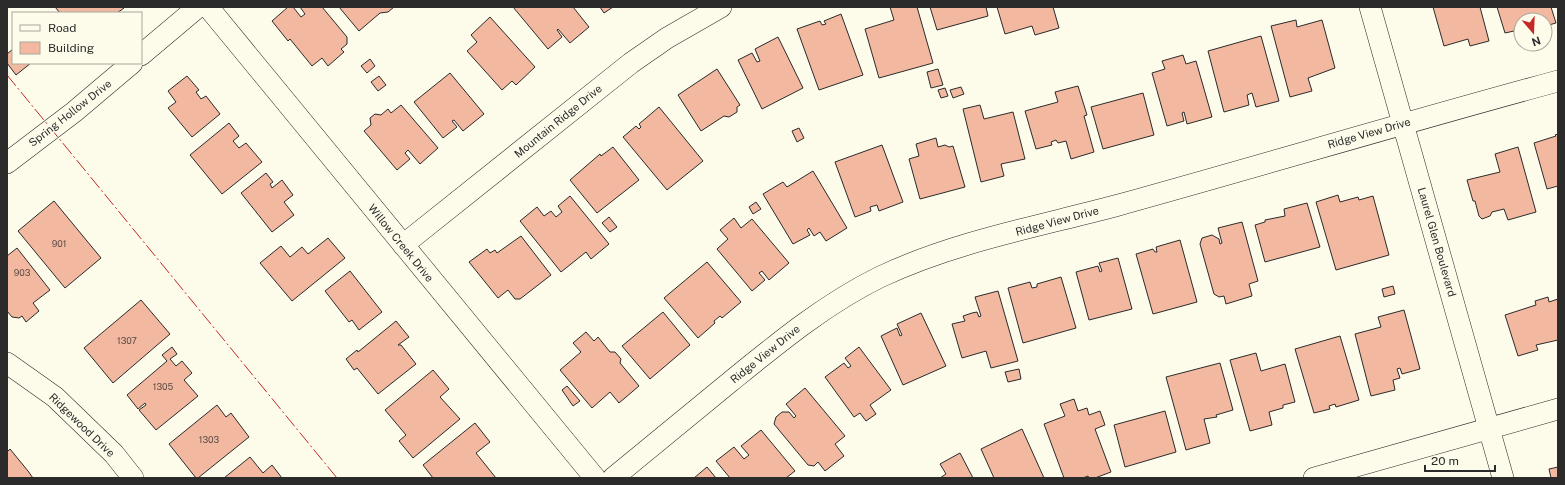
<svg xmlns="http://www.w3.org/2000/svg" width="1565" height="485" viewBox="0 0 1565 485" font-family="'Public Sans',sans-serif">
	<rect width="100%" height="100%" fill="#fdfbea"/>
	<!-- building -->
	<path fill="#f2b8a0" stroke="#2b2b2b" d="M 55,7 L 123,7 L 124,8 L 117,13 L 60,13 Z
		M 288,7 L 293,7 L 301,17 L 305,14 L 300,7 L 322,7 L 347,37 L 347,44 L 341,49 L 344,52 L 328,66 L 322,58 L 312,66 L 290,39 L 288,41 L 272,21 Z
		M 339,7 L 394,7 L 388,12 L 380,13 L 359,31 Z
		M 513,7 L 573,7 L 589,27 L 570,43 L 558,29 L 557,30 L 562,37 L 548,49 Z
		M 600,7 L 613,7 L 604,13 Z
		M 890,7 L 917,7 L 933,63 L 879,78 L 865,29 L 894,20 Z
		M 930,7 L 986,7 L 988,16 L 937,30 Z
		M 997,7 L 1053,7 L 1059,28 L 1035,35 L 1032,26 L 1005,34 Z
		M 1433,7 L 1480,7 L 1489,41 L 1470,46 L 1468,39 L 1444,46 Z
		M 1497,7 L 1551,7 L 1556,23 L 1545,26 L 1545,20 L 1529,20 L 1528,17 L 1524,18 L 1525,20 L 1521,20 L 1521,31 L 1515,33 L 1514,31 L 1505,33 Z
		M 841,14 L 863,75 L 819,90 L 797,29 L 820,21 L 822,25 L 826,24 L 824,21 Z
		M 490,17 L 535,67 L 516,85 L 512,81 L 502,90 L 467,51 L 477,42 L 471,35 Z
		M 1296,20 L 1297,27 L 1322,20 L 1335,68 L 1308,78 L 1312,91 L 1290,97 L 1271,26 Z
		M 1261,36 L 1279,101 L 1256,107 L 1252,93 L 1247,95 L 1249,105 L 1224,112 L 1208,51 Z
		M 778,37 L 803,88 L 762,109 L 738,60 L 752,53 L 757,62 L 760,61 L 755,49 Z
		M 13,49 L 13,63 L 31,63 L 16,75 L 7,63 L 7,54 Z
		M 1183,55 L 1186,64 L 1196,61 L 1212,117 L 1187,124 L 1184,112 L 1182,113 L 1184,121 L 1167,126 L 1152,73 L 1165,69 L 1162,61 Z
		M 370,59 L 375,66 L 367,73 L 361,66 Z
		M 717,69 L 740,105 L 737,107 L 737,112 L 729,117 L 724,116 L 701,131 L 678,95 Z
		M 938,69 L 943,85 L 931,88 L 927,72 Z
		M 450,73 L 484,114 L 463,131 L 454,120 L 452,121 L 457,127 L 443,138 L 414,102 Z
		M 187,76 L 199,90 L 196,92 L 201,99 L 206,96 L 220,114 L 192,137 L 168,108 L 176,102 L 168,91 Z
		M 379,76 L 386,85 L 378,91 L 371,82 Z
		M 1078,86 L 1087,115 L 1084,116 L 1094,152 L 1071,159 L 1066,141 L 1058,143 L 1056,140 L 1051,142 L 1052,145 L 1036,149 L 1025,111 L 1058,102 L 1055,92 Z
		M 961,87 L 964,94 L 953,98 L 950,90 Z
		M 945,88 L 948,96 L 941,98 L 938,90 Z
		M 1143,93 L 1154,135 L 1103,149 L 1091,107 Z
		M 401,105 L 438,148 L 420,164 L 408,150 L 405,153 L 410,159 L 397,170 L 364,131 L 371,125 L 370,118 L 375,114 L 381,115 L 388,109 L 391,113 Z
		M 980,105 L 984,119 L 1013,112 L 1025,159 L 1001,164 L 1004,176 L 981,182 L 963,109 Z
		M 659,107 L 703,161 L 667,190 L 623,137 L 636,126 L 639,129 L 641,127 L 639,124 Z
		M 229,123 L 239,136 L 233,141 L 239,148 L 246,143 L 262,162 L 222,194 L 190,155 Z
		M 799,128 L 804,138 L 797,142 L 792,131 Z
		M 1558,134 L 1558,186 L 1547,189 L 1534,143 L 1556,136 L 1555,135 Z
		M 936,138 L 938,147 L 945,145 L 949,147 L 953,146 L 965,187 L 920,199 L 909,159 L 919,156 L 916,144 Z
		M 882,145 L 903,202 L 879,211 L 877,205 L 870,207 L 871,211 L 855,217 L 835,162 Z
		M 613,147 L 639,180 L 597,213 L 570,180 L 600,154 L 601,156 Z
		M 1518,147 L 1536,212 L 1508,220 L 1504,209 L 1492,212 L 1490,216 L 1482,219 L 1479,216 L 1475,201 L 1473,201 L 1467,180 L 1500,172 L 1495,154 Z
		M 813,171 L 847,228 L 826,241 L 820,232 L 814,236 L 809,228 L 807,230 L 810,235 L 793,244 L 763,194 L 783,182 L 787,187 Z
		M 266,173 L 273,182 L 270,184 L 272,188 L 282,180 L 293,195 L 284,202 L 294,215 L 272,232 L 241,193 Z
		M 1338,195 L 1340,202 L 1358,197 L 1359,200 L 1373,196 L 1389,255 L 1336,270 L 1316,202 Z
		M 570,196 L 609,244 L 591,259 L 586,252 L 561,272 L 520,221 L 537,207 L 544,216 L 551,211 L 556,217 L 562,212 L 558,206 Z
		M 54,201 L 101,258 L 65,288 L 18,231 Z
		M 756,202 L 761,209 L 753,214 L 749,207 Z
		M 1307,203 L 1320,247 L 1265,262 L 1255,225 L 1265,222 L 1265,220 L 1285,216 L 1284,209 Z
		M 609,217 L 617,227 L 610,232 L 602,223 Z
		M 734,218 L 741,228 L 752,219 L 789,263 L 769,280 L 762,271 L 759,273 L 765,280 L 752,291 L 717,249 L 728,239 L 720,230 Z
		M 1242,222 L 1258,281 L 1249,284 L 1252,296 L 1226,304 L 1224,296 L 1219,297 L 1214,294 L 1200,244 L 1202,238 L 1212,235 L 1219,239 L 1220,244 L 1222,243 L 1218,228 Z
		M 521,236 L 551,275 L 520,299 L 515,299 L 508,290 L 498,298 L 469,262 L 487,249 L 490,253 L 495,250 L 497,253 Z
		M 328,238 L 345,258 L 292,301 L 260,263 L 281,246 L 290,257 L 302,247 L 308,254 Z
		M 1180,240 L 1197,302 L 1153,314 L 1136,254 L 1153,249 L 1155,252 L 1157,252 L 1156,247 Z
		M 17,248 L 50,290 L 33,303 L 39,311 L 26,322 L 22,316 L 19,318 L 12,317 L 7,311 L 7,256 Z
		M 1118,258 L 1132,309 L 1089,320 L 1076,272 L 1098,266 L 1100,272 L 1102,271 L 1099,263 Z
		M 707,262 L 741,302 L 722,318 L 720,316 L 714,321 L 715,323 L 698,338 L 664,298 Z
		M 350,271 L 382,312 L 359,330 L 352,320 L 349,322 L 325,291 Z
		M 1061,277 L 1076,328 L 1023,343 L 1008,288 L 1030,282 L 1032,288 L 1037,287 L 1037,284 Z
		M 1393,286 L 1395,294 L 1384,297 L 1382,289 Z
		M 998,291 L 1018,361 L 991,368 L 986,351 L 962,358 L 952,324 L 965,321 L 963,316 L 972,313 L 977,312 L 979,317 L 981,316 L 975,297 Z
		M 1548,297 L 1549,302 L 1558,299 L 1558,340 L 1536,345 L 1538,350 L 1518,356 L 1505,315 L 1536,305 L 1535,301 Z
		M 141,300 L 170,334 L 113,383 L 84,348 Z
		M 1404,310 L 1420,369 L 1402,374 L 1400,368 L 1397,369 L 1400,378 L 1393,380 L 1395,390 L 1371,396 L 1355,334 L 1381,327 L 1378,317 Z
		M 663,312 L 690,345 L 650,379 L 622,346 Z
		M 921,313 L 946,366 L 903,385 L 881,336 L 897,328 L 900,336 L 902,335 L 897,324 Z
		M 396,321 L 409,337 L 398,345 L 401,345 L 416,364 L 378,394 L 357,368 L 354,370 L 346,359 L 357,350 L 358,352 Z
		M 586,332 L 594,341 L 598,337 L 610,352 L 615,352 L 621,359 L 620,363 L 639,386 L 619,403 L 610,392 L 592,408 L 560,370 L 581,352 L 573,343 Z
		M 1340,336 L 1359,400 L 1336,407 L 1335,404 L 1329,406 L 1330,409 L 1314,413 L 1295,349 Z
		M 172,347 L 177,354 L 170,359 L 176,366 L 182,361 L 192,373 L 184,380 L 198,396 L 156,430 L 139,410 L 146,405 L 145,403 L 138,409 L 127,395 L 167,361 L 162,355 Z
		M 859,347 L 891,390 L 870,405 L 876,414 L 866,421 L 860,413 L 854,417 L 825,377 L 844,363 L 848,368 L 851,366 L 845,358 Z
		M 1256,353 L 1261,371 L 1285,364 L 1295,402 L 1283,405 L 1283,408 L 1269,412 L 1272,425 L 1250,431 L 1230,360 Z
		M 1220,363 L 1233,410 L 1216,415 L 1217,417 L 1204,419 L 1210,443 L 1186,450 L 1166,377 Z
		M 1019,369 L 1021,379 L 1008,382 L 1005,372 Z
		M 433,370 L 449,389 L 440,397 L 460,419 L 413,458 L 399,441 L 406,435 L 385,410 Z
		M 567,386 L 580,401 L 573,406 L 562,390 Z
		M 805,388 L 845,436 L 835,444 L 844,456 L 825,471 L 818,462 L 814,466 L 808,465 L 774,424 L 776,417 L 782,412 L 789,412 L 794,418 L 796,416 L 786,404 Z
		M 1074,399 L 1078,411 L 1087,408 L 1089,415 L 1100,411 L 1105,425 L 1095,429 L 1111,472 L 1095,478 L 1089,478 L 1088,476 L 1083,478 L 1064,478 L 1044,424 L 1065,416 L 1060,404 Z
		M 217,405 L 226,417 L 231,413 L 249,437 L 198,478 L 196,478 L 169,444 Z
		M 1165,411 L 1176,452 L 1125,467 L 1114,425 Z
		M 475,423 L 490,442 L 476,453 L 496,478 L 433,478 L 423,465 Z
		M 1022,429 L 1044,478 L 994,478 L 981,449 Z
		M 761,430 L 795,471 L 786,478 L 730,478 L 716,461 L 734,447 L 744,459 L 749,455 L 741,446 Z
		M 10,449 L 28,471 L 33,478 L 7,478 L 7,452 Z
		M 960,453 L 973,478 L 940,478 L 946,474 L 940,464 Z
		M 250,457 L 263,473 L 272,465 L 282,478 L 224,478 Z
		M 707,467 L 716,478 L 694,478 Z
		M 1558,467 L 1558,478 L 1551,478 L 1549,469 Z"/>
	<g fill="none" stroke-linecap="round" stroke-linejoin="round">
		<!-- street casing -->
		<g stroke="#2b2b2b" stroke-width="22">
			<path id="street" d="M 208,7 L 595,478
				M 1370,7 L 1503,478
				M 141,55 L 198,7
				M 7,163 L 74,112 L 132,63
				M 403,245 L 631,63 L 667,38 L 721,7
				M 7,363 L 55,397 L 114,454 L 133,478
				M 613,478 C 652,446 691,414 730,382 C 778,343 825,304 880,277 C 954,242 1036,227 1115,206 C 1263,165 1410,121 1558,81
				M 1314,478 L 1558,409"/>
		</g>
		<!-- street -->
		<use href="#street" stroke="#fdfbea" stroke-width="21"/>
		<!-- power -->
		<path stroke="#c62828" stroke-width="1" stroke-dasharray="14 3 2 3" stroke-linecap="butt" d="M 7,75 L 337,478"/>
	</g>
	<g text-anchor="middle" stroke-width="3" stroke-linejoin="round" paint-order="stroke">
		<!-- number labels -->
		<g font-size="9" fill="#5d4e48">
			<text x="59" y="247">901</text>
			<text x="22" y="276">903</text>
			<text x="127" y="344">1307</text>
			<text x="163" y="390">1305</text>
			<text x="209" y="443">1303</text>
		</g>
		<!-- street labels -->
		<g font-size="11" fill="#2b2b2b" stroke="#fdfbea">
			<text transform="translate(70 113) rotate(-38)" y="4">Spring Hollow Drive</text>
			<text transform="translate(558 121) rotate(-39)" y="4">Mountain Ridge Drive</text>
			<text transform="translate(1369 133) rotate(-16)" y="4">Ridge View Drive</text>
			<text transform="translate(1057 221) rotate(-15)" y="4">Ridge View Drive</text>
			<text transform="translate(1437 242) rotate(74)" y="4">Laurel Glen Boulevard</text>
			<text transform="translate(401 243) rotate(51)" y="4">Willow Creek Drive</text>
			<text transform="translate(765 354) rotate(-39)" y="4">Ridge View Drive</text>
			<text transform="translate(82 425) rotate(44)" y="4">Ridgewood Drive</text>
		</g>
	</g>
	<!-- border -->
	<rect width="1565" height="485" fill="none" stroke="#2b2b2b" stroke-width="16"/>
	<!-- legend -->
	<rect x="12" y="12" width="130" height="52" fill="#fdfbea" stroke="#a9a89e"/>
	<rect x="20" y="25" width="20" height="6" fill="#fdfbea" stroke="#a9a89e"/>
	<text x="48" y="32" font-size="12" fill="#2b2b2b">Road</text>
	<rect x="20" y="42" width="20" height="12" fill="#f2b8a0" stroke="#a9a89e"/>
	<text x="48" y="52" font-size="12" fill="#2b2b2b">Building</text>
	<!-- north arrow -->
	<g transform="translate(1533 32) rotate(161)"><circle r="19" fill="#fdfbea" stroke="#a9a89e"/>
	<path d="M0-3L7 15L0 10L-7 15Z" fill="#c62828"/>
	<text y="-6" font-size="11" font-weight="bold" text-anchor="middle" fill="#2b2b2b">N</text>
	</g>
	<!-- scale -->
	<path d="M1425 465v6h70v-6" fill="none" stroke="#2b2b2b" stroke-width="2"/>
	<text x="1431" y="465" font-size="12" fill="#2b2b2b" stroke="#fdfbea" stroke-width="3" paint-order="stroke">20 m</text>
</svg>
